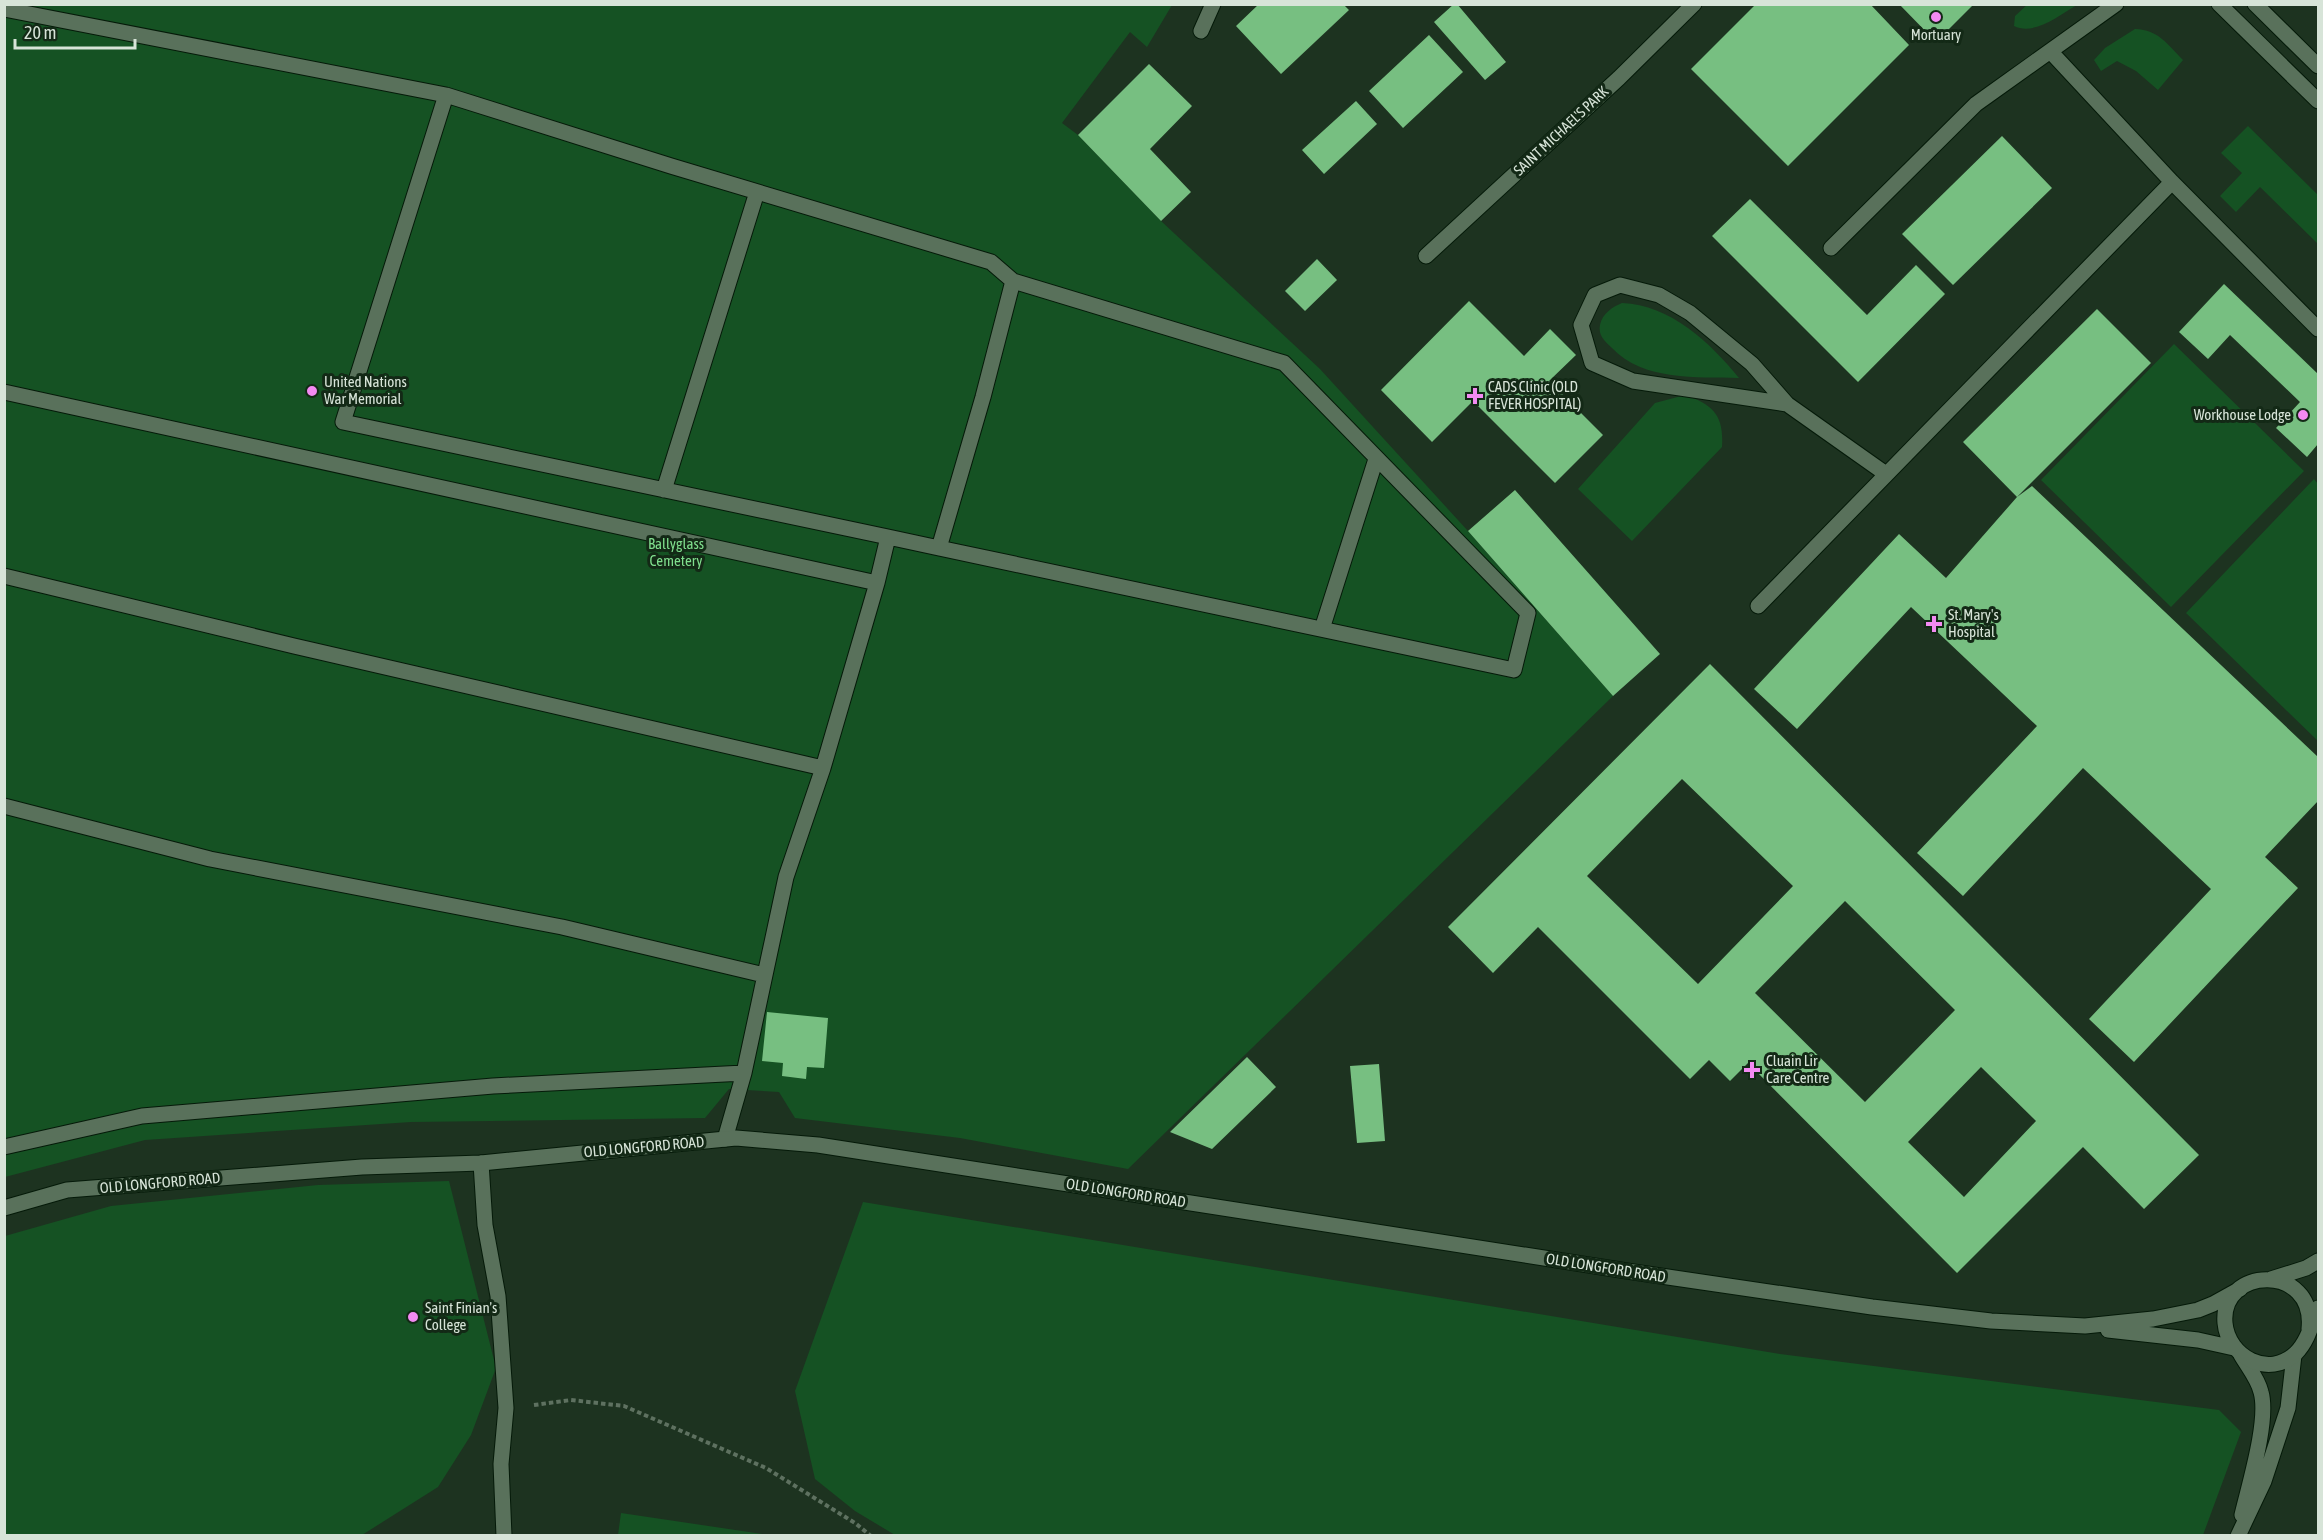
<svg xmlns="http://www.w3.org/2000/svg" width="2323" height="1540" viewBox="0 0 2323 1540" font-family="'Asap Condensed',sans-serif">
	<rect width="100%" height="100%" fill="#1d3320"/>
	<!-- green -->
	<path fill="#155223" d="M 2028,4 L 2077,4 L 2077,5 C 2059,15 2035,36 2014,26 L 2015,16 Z
		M 5,5 L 1172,5 L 1147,47 L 1130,32 L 1062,123 L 1078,135 L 1161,221 L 1320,369 L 1468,531 L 1613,696 L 1128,1169 L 960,1138 L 795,1118 L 779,1092 L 729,1089 L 705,1118 L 411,1122 L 145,1140 L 5,1177 Z
		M 2135,29 C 2159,30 2167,44 2183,60 L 2158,90 L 2136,71 L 2117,61 L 2101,71 L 2094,60 L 2105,48 Z
		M 2248,126 L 2318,195 L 2318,244 L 2260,187 L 2236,212 L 2220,196 L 2242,173 L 2221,153 Z
		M 1622,303 C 1670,305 1710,342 1739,378 C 1697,377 1643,381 1612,348 C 1605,341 1598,336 1600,325 C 1602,314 1612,307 1622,303 Z
		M 2174,344 L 2304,471 L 2171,607 L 2041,480 Z
		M 1685,395 C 1714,405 1724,416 1722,447 L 1632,541 L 1578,489 L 1655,403 Z
		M 2314,479 L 2318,484 L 2318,741 L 2186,613 Z
		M 449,1181 L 496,1368 L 471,1435 L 438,1487 L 362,1535 L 5,1536 L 5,1236 L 111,1206 L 318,1185 Z
		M 863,1202 L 1780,1354 L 2219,1410 L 2241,1432 L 2203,1535 L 895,1535 L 855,1511 L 815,1479 L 795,1391 Z
		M 621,1513 L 769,1535 L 618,1535 Z"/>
	<!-- building -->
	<path fill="#77bf81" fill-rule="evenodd" d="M 1259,4 L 1343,4 L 1349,10 L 1281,74 L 1236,26 Z
		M 1454,4 L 1457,4 L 1506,62 L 1485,80 L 1434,22 Z
		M 1756,4 L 1870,4 L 1909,45 L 1788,166 L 1691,69 Z
		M 1899,4 L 1974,4 L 1936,42 Z
		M 1429,35 L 1463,72 L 1403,128 L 1369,91 Z
		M 1149,64 L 1192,106 L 1150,149 L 1191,192 L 1161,221 L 1078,135 Z
		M 1356,101 L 1377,124 L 1324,174 L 1302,150 Z
		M 2002,136 L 2052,188 L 1953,285 L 1902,234 Z
		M 1750,199 L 1867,315 L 1916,265 L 1945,294 L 1858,382 L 1712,236 Z
		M 1317,259 L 1337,280 L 1305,311 L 1285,291 Z
		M 2224,284 L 2318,374 L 2318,444 L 2307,457 L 2276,428 L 2300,402 L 2230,335 L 2208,359 L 2179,332 Z
		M 1469,301 L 1524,356 L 1550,329 L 1576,355 L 1549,381 L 1603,435 L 1555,483 L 1473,401 L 1432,442 L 1381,390 Z
		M 2097,309 L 2151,363 L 2017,497 L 2032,486 L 2318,757 L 2318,801 L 2265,857 L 2298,888 L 2134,1062 L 2089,1019 L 2211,889 L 2083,768 L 1963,896 L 1917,853 L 2037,726 L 1911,607 L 1797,729 L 1754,689 L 1899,534 L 1946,578 L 2017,497 L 1963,442 Z
		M 1515,490 L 1660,654 L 1613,696 L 1468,531 Z
		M 1710,664 L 2199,1155 L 2144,1209 L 2083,1147 L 1957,1273 L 1748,1063 L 1730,1081 L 1709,1060 L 1690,1079 L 1538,927 L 1493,973 L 1448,927 ZM 1682,779 L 1793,886 L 1698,984 L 1587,876 ZM 1845,901 L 1955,1010 L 1865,1102 L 1755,993 ZM 1981,1067 L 2036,1121 L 1964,1197 L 1908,1142 Z
		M 767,1012 L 828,1018 L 824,1068 L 807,1067 L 806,1079 L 782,1076 L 783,1063 L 762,1061 Z
		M 1247,1057 L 1276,1087 L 1212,1149 L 1170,1132 Z
		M 1379,1064 L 1385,1141 L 1357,1143 L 1350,1066 Z"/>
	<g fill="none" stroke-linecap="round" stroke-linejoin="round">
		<!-- lane casing -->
		<g stroke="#051a09" stroke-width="17">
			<path id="lane" d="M 4,9 L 446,95
				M 2050,51 L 2172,182 L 2318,329
				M 1831,248 L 1976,104 L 2116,4
				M 4,392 L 877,583
				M 1787,404 L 1752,364 L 1690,313 L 1659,295 L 1620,285 L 1595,295 L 1581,325 L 1592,363 L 1633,381 L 1787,404 L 1886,474
				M 664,490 L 757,192
				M 939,548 L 1514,670 L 1528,613 L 1284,363 L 1013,281
				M 4,576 L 294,646 L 823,768
				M 1758,606 L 2172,182
				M 1322,629 L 1376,459
				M 4,806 L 210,859 L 562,927 L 764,975
				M 725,1139 L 744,1073 L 786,877 L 823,768 L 877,583 L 888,537 L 939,548 L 983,397 L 1013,281 L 991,262 L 671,166 L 446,95 L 343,422 L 888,537
				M 4,1147 L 142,1116 L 493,1086 L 744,1073
				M 481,1163 L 485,1225 L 498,1296 L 506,1408 L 501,1464 L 504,1536"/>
		</g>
		<!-- street casing -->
		<g stroke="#051a09" stroke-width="17">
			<path id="street" d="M 1201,31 L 1213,4
				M 1426,256 L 1619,78 L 1694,4
				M 2241,1355 C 2248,1367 2258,1379 2261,1392 C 2269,1420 2249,1485 2242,1515
				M 2238,1536 L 2264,1481 L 2288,1408 L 2294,1355"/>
		</g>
		<!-- secondary casing -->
		<g stroke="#051a09" stroke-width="17">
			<path id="secondary" d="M 2219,4 L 2318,101
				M 2255,4 L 2318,66
				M 4,1208 L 67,1190 L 362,1167 L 481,1163 L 736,1138 L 818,1145 L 1627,1271 L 1872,1307 L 1991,1321 L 2085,1326 L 2153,1319 L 2198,1310 L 2213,1304 L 2240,1289
				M 2271,1279 L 2306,1268 L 2318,1261
				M 2309,1329 C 2316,1263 2220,1266 2225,1323 C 2228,1357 2269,1379 2296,1353 C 2308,1341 2312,1323 2318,1308
				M 2108,1330 L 2198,1340 L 2234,1348"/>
		</g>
		<!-- path -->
		<path stroke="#5e7160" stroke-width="4" stroke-dasharray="4.5 3" stroke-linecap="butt" d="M 534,1405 L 571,1400 L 624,1406 L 766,1468 L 855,1523 L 871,1536"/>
		<!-- lane -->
		<use href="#lane" stroke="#59715b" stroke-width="15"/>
		<!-- street -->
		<use href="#street" stroke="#59715b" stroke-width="15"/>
		<!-- secondary -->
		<use href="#secondary" stroke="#59715b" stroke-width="15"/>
	</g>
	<!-- markers -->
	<g fill="#f38af2" stroke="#132916" stroke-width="2">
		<circle cx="1936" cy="17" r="6"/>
		<circle cx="312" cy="391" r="6"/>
		<path d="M1472 387h6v6h6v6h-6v6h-6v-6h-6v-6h6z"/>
		<circle cx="2303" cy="415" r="6"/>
		<path d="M1931 615h6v6h6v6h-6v6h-6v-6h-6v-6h6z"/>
		<path d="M1749 1061h6v6h6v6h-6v6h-6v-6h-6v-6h6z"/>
		<circle cx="413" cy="1317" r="6"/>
	</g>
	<g text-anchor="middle" stroke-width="6" stroke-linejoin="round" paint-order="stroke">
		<!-- poi labels -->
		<g font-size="15" fill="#d7e4d8" stroke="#132916" text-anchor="start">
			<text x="1936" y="40" text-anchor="middle">Mortuary</text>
			<text x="324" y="387">United Nations<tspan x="324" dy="17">War Memorial</tspan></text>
			<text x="1488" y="392">CADS Clinic (OLD<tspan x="1488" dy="17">FEVER HOSPITAL)</tspan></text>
			<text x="2291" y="420" text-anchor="end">Workhouse Lodge</text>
			<text x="1948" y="620">St. Mary's<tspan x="1948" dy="17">Hospital</tspan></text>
			<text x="1766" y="1066">Cluain Lir<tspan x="1766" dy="17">Care Centre</tspan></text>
			<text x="425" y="1313">Saint Finian's<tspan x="425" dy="17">College</tspan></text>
		</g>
		<!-- street labels -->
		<g font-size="15" fill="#d7e4d8" stroke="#132916">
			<text transform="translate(1561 131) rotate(-43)" y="5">SAINT MICHAEL'S PARK</text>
			<text transform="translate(644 1147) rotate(-5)" y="5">OLD LONGFORD ROAD</text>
			<text transform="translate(160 1183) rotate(-5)" y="5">OLD LONGFORD ROAD</text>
			<text transform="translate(1126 1193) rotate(9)" y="5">OLD LONGFORD ROAD</text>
			<text transform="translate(1606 1268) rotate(9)" y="5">OLD LONGFORD ROAD</text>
		</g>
		<!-- park labels -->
		<g font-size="15" fill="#7fde8d" stroke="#132916">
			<text x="676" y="549">Ballyglass<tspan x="676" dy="17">Cemetery</tspan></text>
		</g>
	</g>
	<!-- border -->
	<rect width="2323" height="1540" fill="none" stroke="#d7e4d8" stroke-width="12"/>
	<!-- scale -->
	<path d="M15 39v9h120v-9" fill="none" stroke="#d7e4d8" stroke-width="3"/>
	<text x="24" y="39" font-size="18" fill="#d7e4d8" stroke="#132916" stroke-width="4.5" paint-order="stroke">20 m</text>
</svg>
